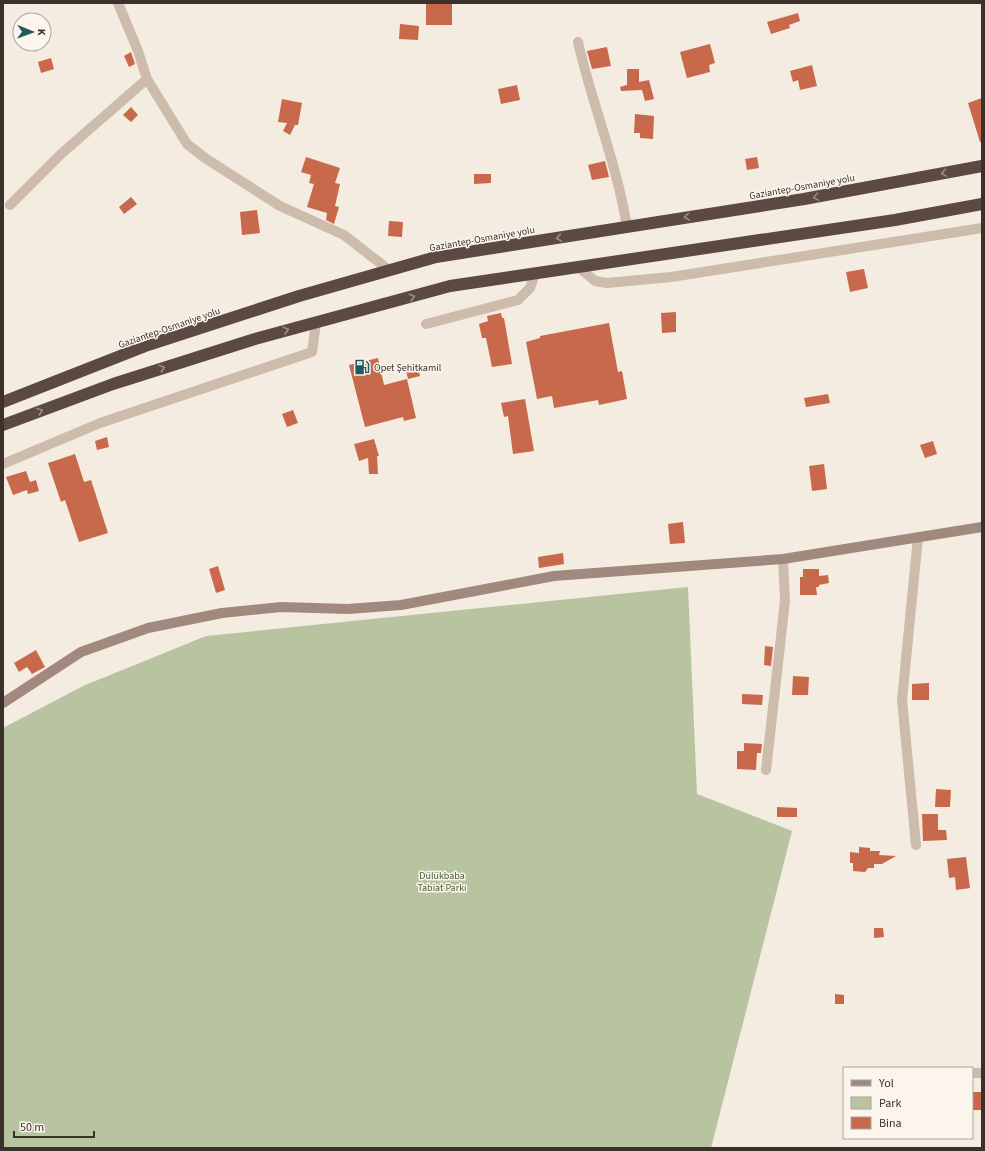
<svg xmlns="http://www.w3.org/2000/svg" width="985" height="1151" viewBox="0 0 985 1151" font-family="'Source Sans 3',sans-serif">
	<rect width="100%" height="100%" fill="#f4ebe1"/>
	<!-- green -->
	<path fill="#b8c4a0" d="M 688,587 L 697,794 L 792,831 L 711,1148 L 3,1148 L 3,728 L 83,686 L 206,636 Z"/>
	<!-- building -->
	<path fill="#c8694b" d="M 452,3 L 452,25 L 426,25 L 426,4 Z
		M 798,13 L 800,21 L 789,25 L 790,28 L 771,34 L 767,22 Z
		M 400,24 L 419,26 L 418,40 L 399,39 Z
		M 710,44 L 715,63 L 709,65 L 710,72 L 687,78 L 680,52 Z
		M 607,47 L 611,66 L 592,69 L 587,51 Z
		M 131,52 L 135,64 L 129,67 L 124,56 Z
		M 51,58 L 54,69 L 41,73 L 38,62 Z
		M 812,65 L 817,86 L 800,90 L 798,80 L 793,82 L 790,71 Z
		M 627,69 L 639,69 L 639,82 L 649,80 L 654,99 L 645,101 L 642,90 L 621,91 L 620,87 L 627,85 Z
		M 517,85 L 520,100 L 501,104 L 498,89 Z
		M 982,98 L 982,142 L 980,142 L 968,103 Z
		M 282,99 L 302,103 L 298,125 L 295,125 L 290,135 L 283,131 L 287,123 L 278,122 Z
		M 131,107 L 138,115 L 131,122 L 123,115 Z
		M 635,114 L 654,116 L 653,139 L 640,138 L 640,133 L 634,133 Z
		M 306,157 L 340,168 L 335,183 L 340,184 L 335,206 L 339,207 L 334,224 L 326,220 L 327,213 L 307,207 L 314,184 L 309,183 L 311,175 L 301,172 Z
		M 757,157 L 759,168 L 747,170 L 745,159 Z
		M 605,161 L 609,177 L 592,180 L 588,165 Z
		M 474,174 L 491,174 L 491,183 L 474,184 Z
		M 131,197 L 137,204 L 124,214 L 119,207 Z
		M 257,210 L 260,233 L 242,235 L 240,212 Z
		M 389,221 L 403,222 L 402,237 L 388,236 Z
		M 864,269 L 868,288 L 850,292 L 846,272 Z
		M 676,312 L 676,332 L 662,333 L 661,313 Z
		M 501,313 L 502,318 L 504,318 L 512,364 L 492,367 L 486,338 L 482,338 L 479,324 L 488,321 L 487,316 Z
		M 609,323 L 618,372 L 622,371 L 627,399 L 599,405 L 598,400 L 554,408 L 552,396 L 537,399 L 526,342 L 540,338 L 540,336 Z
		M 378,358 L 384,385 L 407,379 L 416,418 L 404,421 L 403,417 L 365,427 L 349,365 Z
		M 417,363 L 420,376 L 408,379 L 405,366 Z
		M 828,394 L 830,403 L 806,407 L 804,398 Z
		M 525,399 L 534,451 L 513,454 L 508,416 L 504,417 L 501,403 Z
		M 293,410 L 298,423 L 287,427 L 282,414 Z
		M 107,437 L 109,447 L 97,450 L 95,441 Z
		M 374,439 L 379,456 L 377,456 L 378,474 L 369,474 L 368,458 L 359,461 L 354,444 Z
		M 933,441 L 937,454 L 925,458 L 920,445 Z
		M 75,454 L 84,482 L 91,480 L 108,533 L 79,542 L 65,500 L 61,502 L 48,463 Z
		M 824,464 L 827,489 L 812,491 L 809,466 Z
		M 26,471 L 30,482 L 36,480 L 39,491 L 28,494 L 27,490 L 13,495 L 6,477 Z
		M 683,522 L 685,543 L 670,544 L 668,524 Z
		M 563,553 L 564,564 L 539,568 L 538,557 Z
		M 218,566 L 225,590 L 216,593 L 209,569 Z
		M 803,569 L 819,569 L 819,576 L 828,575 L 829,583 L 819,585 L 819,587 L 816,587 L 817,595 L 800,595 L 800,577 L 803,577 Z
		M 765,646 L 773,647 L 771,666 L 764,665 Z
		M 36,650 L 45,667 L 32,674 L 27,667 L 19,672 L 14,663 Z
		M 793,676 L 809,677 L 808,695 L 792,695 Z
		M 929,683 L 929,700 L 912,700 L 912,684 Z
		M 742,694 L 763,695 L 762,705 L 742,704 Z
		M 744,743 L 762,744 L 761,753 L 757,753 L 756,770 L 737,769 L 737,751 L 744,751 Z
		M 936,789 L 951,790 L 950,807 L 935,807 Z
		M 777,807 L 797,808 L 797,817 L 777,817 Z
		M 922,814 L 938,814 L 938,830 L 946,830 L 947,840 L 923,841 Z
		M 859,847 L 870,848 L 870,851 L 880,851 L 879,855 L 896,856 L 882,864 L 874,864 L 874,868 L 868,868 L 865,872 L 853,871 L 853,863 L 850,863 L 850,852 L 859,853 Z
		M 966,857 L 970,888 L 956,890 L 955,877 L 949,878 L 947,859 Z
		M 874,928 L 883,928 L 884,937 L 874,938 Z
		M 835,994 L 844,995 L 844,1004 L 835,1004 Z
		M 972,1092 L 982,1092 L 982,1110 L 972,1110 Z"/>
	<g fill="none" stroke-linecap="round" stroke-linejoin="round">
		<!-- street -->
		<path stroke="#cdbbac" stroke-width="10" d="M 118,3 L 138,51 L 147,79 L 187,144 L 205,158 L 280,206 L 344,235 L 389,270
			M 578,42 C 592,104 617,164 627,227
			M 10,205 L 61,154 L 147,79
			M 578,267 L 595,281 L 607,283 L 671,277 L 982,228
			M 426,324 L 518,300 L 530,288 L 535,274
			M 3,464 L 100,423 L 312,352 L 316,322
			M 766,770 L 785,601 L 783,559
			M 916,845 L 902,700 L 918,537
			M 972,1073 L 982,1073"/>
		<!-- secondary -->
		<path stroke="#a18a7d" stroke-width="10" d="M 3,703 L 81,652 L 148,628 L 222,613 L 281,607 L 348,609 L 401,605 L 554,576 L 783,559 L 982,527"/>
		<!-- highway -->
		<path stroke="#5c4a42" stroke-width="12" d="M 3,402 L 148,345 L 299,296 L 436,257 L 804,199 L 982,166
			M 3,425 L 113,384 L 255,339 L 450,286 L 895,220 L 982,204"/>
	</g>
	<!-- one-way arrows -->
	<defs><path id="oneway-chevron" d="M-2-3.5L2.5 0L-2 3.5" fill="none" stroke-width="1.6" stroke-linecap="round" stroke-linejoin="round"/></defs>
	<g stroke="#9c8e87">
		<use href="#oneway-chevron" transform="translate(944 173) rotate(170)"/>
		<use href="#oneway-chevron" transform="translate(816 197) rotate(170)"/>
		<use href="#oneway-chevron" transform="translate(687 217) rotate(171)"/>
		<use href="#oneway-chevron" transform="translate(559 238) rotate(171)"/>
		<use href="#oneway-chevron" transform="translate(412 297) rotate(-15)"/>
		<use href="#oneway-chevron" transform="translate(286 330) rotate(-15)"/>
		<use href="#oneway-chevron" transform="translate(162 368) rotate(-18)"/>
		<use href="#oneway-chevron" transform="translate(40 411) rotate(-20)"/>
	</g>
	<!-- icons -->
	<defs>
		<g id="fuel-bare" transform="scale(1.2)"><path d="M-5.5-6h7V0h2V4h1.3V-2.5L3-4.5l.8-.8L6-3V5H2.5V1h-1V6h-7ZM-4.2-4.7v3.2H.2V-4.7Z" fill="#1f5a5e" stroke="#fbf5ee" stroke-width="2.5" paint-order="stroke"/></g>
	</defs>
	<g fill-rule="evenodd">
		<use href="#fuel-bare" x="362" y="367"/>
	</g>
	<g text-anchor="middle" stroke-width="3" stroke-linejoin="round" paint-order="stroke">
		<!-- street labels -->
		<g font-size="10" fill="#3b302b" stroke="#fbf5ee">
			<text transform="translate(802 186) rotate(-10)" y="4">Gaziantep-Osmaniye yolu</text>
			<text transform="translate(482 238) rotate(-10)" y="4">Gaziantep-Osmaniye yolu</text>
			<text transform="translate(169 327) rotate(-19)" y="4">Gaziantep-Osmaniye yolu</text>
		</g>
		<!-- poi labels -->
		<g font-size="10" fill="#3b302b" stroke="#fbf5ee" text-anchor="start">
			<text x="374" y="371">Opet Şehitkamil</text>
		</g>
		<!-- park labels -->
		<g font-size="10" fill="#4a5a2e" stroke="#fbf5ee">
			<text x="442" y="879">Dülükbaba<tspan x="442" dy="12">Tabiat Parkı</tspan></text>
		</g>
	</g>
	<!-- border -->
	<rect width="985" height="1151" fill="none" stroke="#3b302b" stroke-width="8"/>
	<!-- legend -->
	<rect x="843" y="1067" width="130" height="72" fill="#fbf5ee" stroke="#aea6a0"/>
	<rect x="851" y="1080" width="20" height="6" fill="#a18a7d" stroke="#aea6a0"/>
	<text x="879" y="1087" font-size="12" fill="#3b302b">Yol</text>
	<rect x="851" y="1097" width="20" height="12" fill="#b8c4a0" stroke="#aea6a0"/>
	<text x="879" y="1107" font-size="12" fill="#3b302b">Park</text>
	<rect x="851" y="1117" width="20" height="12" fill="#c8694b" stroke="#aea6a0"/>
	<text x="879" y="1127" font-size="12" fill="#3b302b">Bina</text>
	<!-- north arrow -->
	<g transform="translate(32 32) rotate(91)"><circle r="19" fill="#fbf5ee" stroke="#aea6a0"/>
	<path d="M0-3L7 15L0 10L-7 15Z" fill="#1f5a5e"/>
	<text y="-6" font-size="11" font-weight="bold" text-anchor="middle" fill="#3b302b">K</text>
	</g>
	<!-- scale -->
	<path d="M14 1131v6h80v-6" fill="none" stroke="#3b302b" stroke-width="2"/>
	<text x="20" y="1131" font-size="12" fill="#3b302b" stroke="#fbf5ee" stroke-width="3" paint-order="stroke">50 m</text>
</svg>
